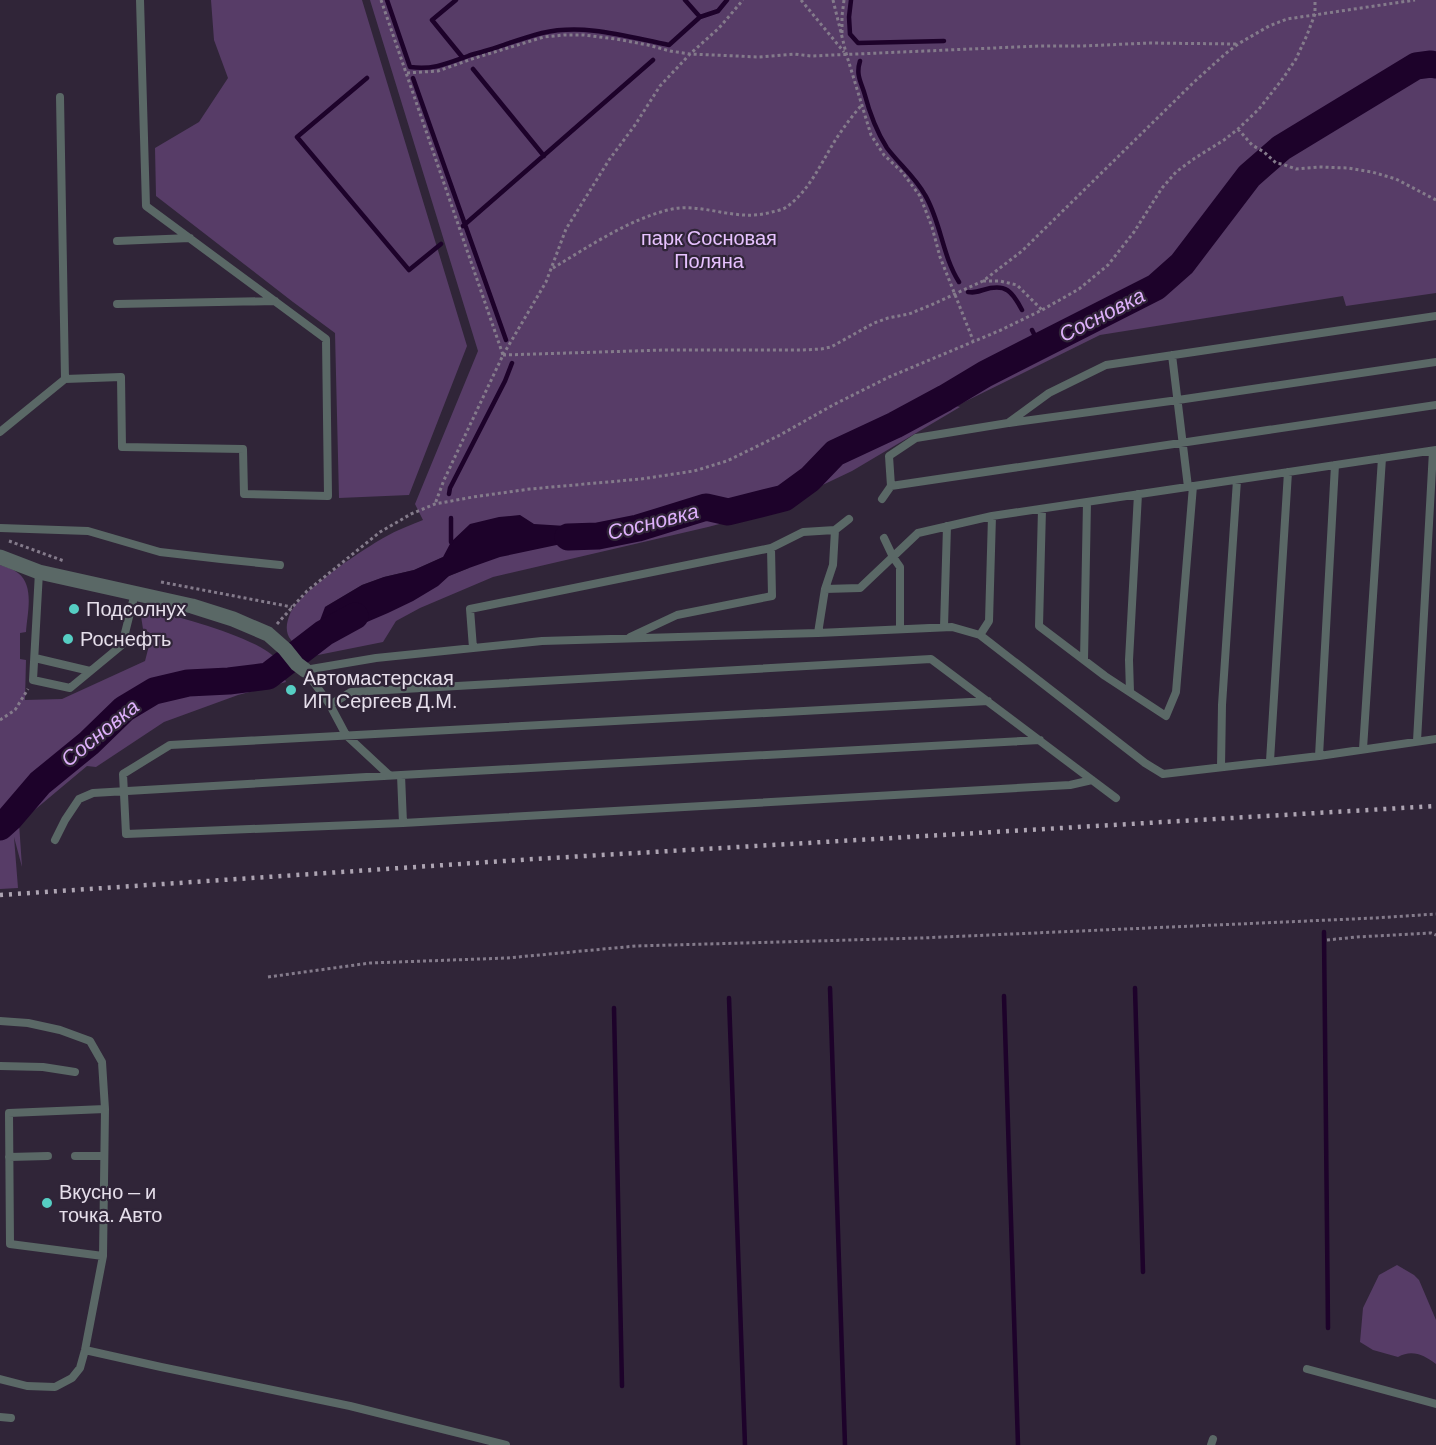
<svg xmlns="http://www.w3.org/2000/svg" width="1436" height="1445" viewBox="0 0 1436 1445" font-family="Barlow,sans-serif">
	<rect width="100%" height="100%" fill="#302538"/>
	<!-- green -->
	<path fill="#573c67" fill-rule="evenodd" d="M 211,0 L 362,0 L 467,346 L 409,495 L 339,498 L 335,333 L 293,302 L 156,196 L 155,148 L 199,122 L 228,78 L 214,40 Z
		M 370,0 L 1436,0 L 1436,293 L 1346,306 L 1343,296 L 1100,335 L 956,406 L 960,407 L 852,471 L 812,490 L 780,508 L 708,527 L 493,577 L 420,608 L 396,621 L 383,642 L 313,656 C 303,654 298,648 291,640 C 285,633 286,623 290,614 C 300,591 362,550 385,537 C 397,530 411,525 423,520 L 415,504 L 478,351 ZM 443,557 L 469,568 L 449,576 L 325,607 L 362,585 L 384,577 L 414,570 Z
		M 0,565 C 6,567 13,569 18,573 C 35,586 27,614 26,632 L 20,633 L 20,659 L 26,660 L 25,700 L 62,699 L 145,661 L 152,634 L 143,629 L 141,616 L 151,610 C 179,617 260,638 277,660 C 281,666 283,675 286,682 L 238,695 L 164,722 L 96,767 L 87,766 L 19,823 L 22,867 L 14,837 L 18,888 L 0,889 Z
		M 1397,1265 L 1414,1275 L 1419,1280 L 1436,1320 L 1436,1364 C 1424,1355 1412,1349 1398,1357 L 1373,1350 L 1360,1342 L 1363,1308 L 1379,1275 Z"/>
	<!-- water -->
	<path fill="#1d022a" d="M 520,515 L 534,524 L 582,527 L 604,535 L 500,557 L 469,568 L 449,576 L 438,586 L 413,601 L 388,613 L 339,634 L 324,633 L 319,623 L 325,607 L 362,585 L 384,577 L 414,570 L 443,557 L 451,542 L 470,524 L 499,517 Z"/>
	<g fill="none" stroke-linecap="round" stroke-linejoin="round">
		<!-- stream -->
		<path stroke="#1d022a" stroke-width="4.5" d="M 387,0 L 410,67 C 433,70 446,64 468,56 C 473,54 479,53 485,51 C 504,45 523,38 542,33 C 585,23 628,37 669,45 L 700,17 L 718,11 L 727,0
			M 456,0 L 432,20 L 463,58
			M 685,0 L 700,17
			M 851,0 L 849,17 L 850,34 L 858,43 L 944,41
			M 860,61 C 856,74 860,80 864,92 C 869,111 876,131 887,148 C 899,164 915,177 925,195 C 941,222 942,255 959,282
			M 473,69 L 544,156
			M 367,78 L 297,137 L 409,270 L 441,244
			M 413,78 L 506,340
			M 463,226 L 653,60
			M 968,292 C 974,293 977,292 983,290 C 1006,283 1012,291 1022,310
			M 1032,330 L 1040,346
			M 449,494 L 450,488 L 505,381 L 512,363
			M 451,542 L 451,518
			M 1324,932 L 1328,1328
			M 830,988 L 845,1445
			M 1135,988 L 1143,1272
			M 1004,996 L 1018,1445
			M 729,998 L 745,1445
			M 614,1008 L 622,1386"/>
		<!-- river -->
		<path stroke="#1d022a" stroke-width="27" d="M 568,537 L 598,536 L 638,528 L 706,507 L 728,512 L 784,498 L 810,479 L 835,453 L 895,425 L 945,398 L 985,374 L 1156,287 L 1182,264 L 1249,176 L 1281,148 L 1416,66 L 1431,64 L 1436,65
			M 0,827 L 10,818 L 40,783 L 89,743 L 124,709 L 154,691 L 188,683 L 229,681 L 268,676 L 324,633 L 355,616"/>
		<!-- path -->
		<path stroke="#847b8b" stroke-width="3" stroke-dasharray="3 3" stroke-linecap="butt" d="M 381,0 L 503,355 L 444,480 L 435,504
			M 801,0 L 844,52
			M 833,0 L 846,53 L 871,135 L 884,155 L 902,172 L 920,196 L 932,227 L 940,257 L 973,340
			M 842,33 L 842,16 L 844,0
			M 407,73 L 438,71 L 475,58 L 544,37 L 564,35 L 584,35 L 616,39 L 648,45 L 670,51 L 690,54 L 759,57 L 794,54 L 811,56 L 1039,46 L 1083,46 L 1149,43 L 1237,44
			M 1238,129 L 1252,145 L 1264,152 L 1276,163 L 1282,164 L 1296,169 L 1319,167 L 1348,168 L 1372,172 L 1396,179 L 1436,200
			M 553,268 C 588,247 628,220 668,210 C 702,201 735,223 772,212 C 776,211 781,210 785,208 C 809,192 821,163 836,139 C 844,127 852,116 861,106
			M 983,281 L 1000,281 L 1017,285 L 1042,310
			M 503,355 L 665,350 L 802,350 L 821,349 L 831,347 L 874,323 L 888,318 L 909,314 L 931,305 L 983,281 L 1022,251 L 1193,83 L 1225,54 L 1238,44 L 1269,26 L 1287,19 L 1415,0
			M 503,355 L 546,282 L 566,229 L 609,160 L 635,125 L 660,86 L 690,54 L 719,28 L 743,0
			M 9,541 L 64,561
			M 161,582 L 292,607
			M 277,624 L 307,591 L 380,532 L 411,514 L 435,504 L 473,497 L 530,489 L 641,479 L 694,471 L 727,461 L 780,435 L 833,405 L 889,377 L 1001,330 L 1042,310 L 1079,289 L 1108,265 L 1134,232 L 1162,188 L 1176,172 L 1195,158 L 1224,140 L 1238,129 L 1259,109 L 1284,77 L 1296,59 L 1307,35 L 1315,14 L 1315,0
			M 0,720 L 15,710 L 28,689
			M 1327,940 L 1357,937 L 1431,933 L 1436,935
			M 268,977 L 370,963 L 507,958 L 636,946 L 921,938 L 1375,918 L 1436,914"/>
		<!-- service -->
		<path stroke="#5a6866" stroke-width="8" d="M 117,241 L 190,238
			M 117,304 L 275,301
			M 1172,355 L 1188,487
			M 65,379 L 121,377 L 122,447 L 243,449 L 244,494 L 328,496 L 326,339 L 146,206 L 140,0
			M 1009,423 L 1178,400 L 1436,362
			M 0,432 L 65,379 L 60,97
			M 891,486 L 889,456 L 916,438 L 1008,423 L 1049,393 L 1106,365 L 1436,316
			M 882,499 L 891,486 L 1436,405
			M 1042,509 L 1039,626 L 1105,676 L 1166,716 L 1176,692 L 1193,486
			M 0,528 L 88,531 L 160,552 L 221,559 L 280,565
			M 835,530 L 849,519
			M 884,538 L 893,557 L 900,567 L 900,628
			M 39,572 L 33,680 L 70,688 L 122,645 L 135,593
			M 944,627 L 947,526
			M 818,633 L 825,589 L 860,588 L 918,533 L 992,516 L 1436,450
			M 980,635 L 989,621 L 992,516
			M 630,637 L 677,615 L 772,596 L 771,548
			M 473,648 L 470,609 L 771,548 L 803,532 L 835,530 L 833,565 L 825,589
			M 35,658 L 90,671
			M 1084,660 L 1087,502
			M 1130,692 L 1129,660 L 1138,494
			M 988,701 L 170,745 L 123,774 L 126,834 L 403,823 L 1070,785 L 1092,780
			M 330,705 L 351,692 L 931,659 L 1116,798
			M 1417,741 L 1433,451
			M 1363,749 L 1382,458
			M 1319,756 L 1335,465
			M 1270,761 L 1288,472
			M 1221,767 L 1222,705 L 1237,480
			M 389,775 L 346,735 L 330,705 L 305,670 L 376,658 L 542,641 L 818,633 L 952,627 L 980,635 L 1145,763 L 1163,774 L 1319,756 L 1436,739
			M 401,775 L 403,823
			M 55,840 L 65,820 L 79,799 L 93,793 L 401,775 L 1040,740
			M 0,1021 L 28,1023 L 60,1030 L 90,1041 L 102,1062 L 105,1109 L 103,1256 L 85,1350 L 80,1368 L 72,1378 L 55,1387 L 27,1386 L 0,1379
			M 0,1066 L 43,1067 L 75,1072
			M 75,1156 L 104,1156
			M 9,1157 L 48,1156
			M 103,1256 L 10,1244 L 9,1113 L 105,1109
			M 85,1350 L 161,1367 L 350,1406 L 506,1445
			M 1307,1369 L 1436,1404
			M 0,1417 L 11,1418
			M 1211,1445 L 1213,1439"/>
		<!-- minor -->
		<path stroke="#5a6866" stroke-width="15" d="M 0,557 L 39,572 L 192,606 L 233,619 L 268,634 L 285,649 L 297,664 L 305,670"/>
		<!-- rail -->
		<path stroke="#ada4b2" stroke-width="4.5" stroke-dasharray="3 6" stroke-linecap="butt" d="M 0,895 L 534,859 L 1436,806"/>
	</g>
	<!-- markers -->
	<g fill="#56cec3" stroke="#302538" stroke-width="2">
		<circle cx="74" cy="609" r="6"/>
		<circle cx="68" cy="639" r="6"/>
		<circle cx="291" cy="690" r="6"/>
		<circle cx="47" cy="1203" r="6"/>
	</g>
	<g text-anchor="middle" stroke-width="4.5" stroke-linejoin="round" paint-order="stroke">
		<!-- park labels -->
		<g font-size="20" fill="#e7c2ff" stroke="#302538">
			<text x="709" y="245">парк Сосновая<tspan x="709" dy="23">Поляна</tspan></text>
		</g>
		<!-- poi labels -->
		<g font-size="20" fill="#e6dfeb" stroke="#302538" text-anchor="start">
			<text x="86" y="616">Подсолнух</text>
			<text x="80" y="646">Роснефть</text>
			<text x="303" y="685">Автомастерская<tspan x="303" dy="23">ИП Сергеев Д.М.</tspan></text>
			<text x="59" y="1199">Вкусно — и<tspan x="59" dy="23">точка. Авто</tspan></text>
		</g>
		<!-- water labels -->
		<g font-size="21" font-style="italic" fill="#deb0fb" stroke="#302538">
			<text transform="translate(1102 315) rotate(-27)" y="7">Сосновка</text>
			<text transform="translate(653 522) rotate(-14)" y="7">Сосновка</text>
			<text transform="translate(100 733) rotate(-39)" y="7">Сосновка</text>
		</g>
	</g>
</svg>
